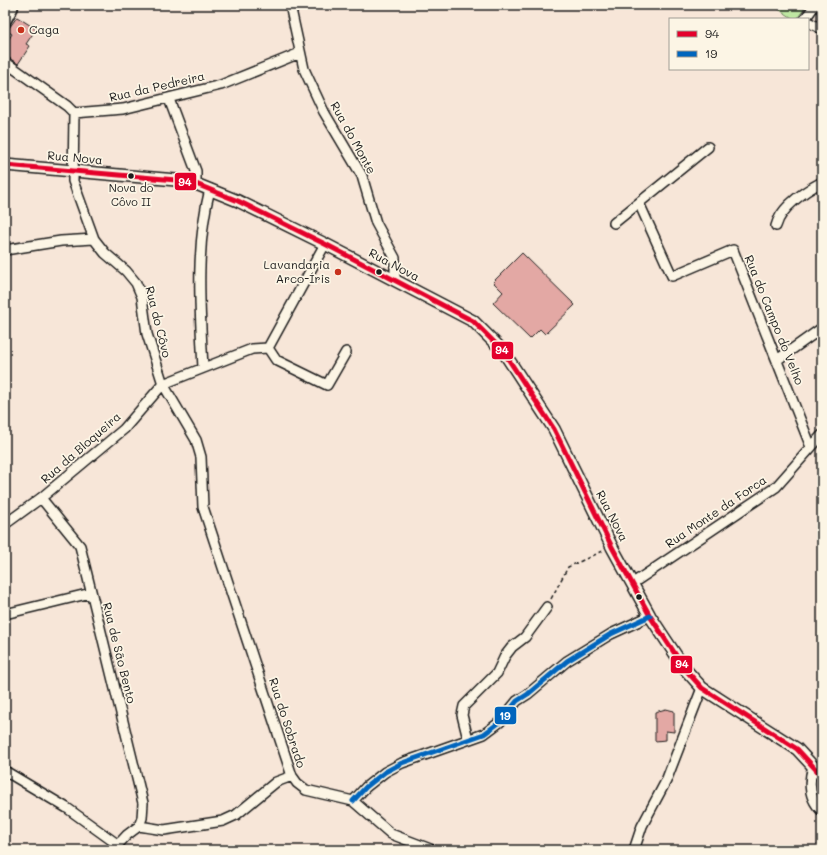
<svg xmlns="http://www.w3.org/2000/svg" width="827" height="855" viewBox="0 0 827 855" font-family="Mali,sans-serif">
	<rect width="100%" height="100%" fill="#f7e6d8"/>
	<filter id="ink" filterUnits="userSpaceOnUse"><feTurbulence type="fractalNoise" baseFrequency=".025" numOctaves="2"/><feDisplacementMap in="SourceGraphic" scale="8" xChannelSelector="R" yChannelSelector="G"/><feConvolveMatrix kernelMatrix="1 2 1 2 8 2 1 2 1" color-interpolation-filters="sRGB"/></filter>
	<g filter="url(#ink)">
		<!-- green -->
		<path fill="#bfe7a2" stroke="#6e825f" d="M 772,5 L 807,5 L 797,19 L 794,19 Z"/>
		<!-- building -->
		<path fill="#e3a8a4" stroke="#1c1c1c" d="M 17,17 L 36,29 L 26,44 L 30,46 L 18,64 L 5,56 L 5,45 L 12,34 L 7,31 Z
			M 522,253 L 575,305 L 545,334 L 540,329 L 530,339 L 493,303 L 503,292 L 493,282 Z
			M 666,709 L 674,711 L 674,732 L 666,731 L 666,740 L 655,741 L 655,712 Z"/>
		<g fill="none" stroke-linecap="round" stroke-linejoin="round">
			<!-- service casing -->
			<g stroke="#1c1c1c" stroke-width="8">
				<path id="service" d="M 5,27 L 15,9"/>
			</g>
			<!-- minor casing -->
			<g stroke="#1c1c1c" stroke-width="12">
				<path id="minor" d="M 290,5 L 304,69 L 324,112 L 362,176 L 376,223 L 395,258 L 395,280
					M 805,19 L 815,5
					M 808,22 L 822,29
					M 5,62 L 67,106 L 74,113 L 123,109 L 221,85 L 300,53
					M 169,99 L 196,171 L 196,184
					M 74,113 L 73,181 L 94,239
					M 639,203 L 672,276 L 733,250 L 811,447
					M 614,223 L 708,147
					M 776,226 C 781,207 805,191 822,182
					M 5,250 L 61,241 L 94,239 L 105,253 L 126,271 L 136,283 L 142,297 L 147,334 L 163,384 L 196,440 L 201,457 L 203,507 L 292,776 L 297,783 L 306,790 L 353,801 L 391,834 L 433,850
					M 268,348 L 325,244
					M 268,348 L 276,360 L 327,385 L 346,352
					M 777,360 L 822,328
					M 203,368 C 200,309 195,248 210,189
					M 41,498 L 80,546 L 143,803 L 142,818 L 139,826
					M 8,522 L 41,498 L 124,429 L 163,384 L 252,349 L 268,348
					M 633,583 L 776,487 L 822,435
					M 5,614 L 91,593
					M 468,739 L 462,715 L 464,706 L 497,673 L 505,656 L 512,647 L 525,637 L 547,607
					M 813,766 C 808,783 809,799 822,811
					M 5,771 L 67,808 L 117,844
					M 353,801 L 366,787 L 385,772 L 402,763 L 484,734 L 500,722 L 517,701 L 528,694 L 567,661 L 611,634 L 650,616
					M 113,850 L 127,835 L 139,826 L 164,830 L 223,821 L 236,815 L 276,782 L 292,776
					M 634,850 L 642,826 L 666,781 L 702,688"/>
			</g>
			<!-- tertiary casing -->
			<g stroke="#1c1c1c" stroke-width="14">
				<path id="tertiary" d="M 5,165 L 176,180 L 196,184 L 238,201 L 325,244 L 473,321 L 503,351 L 554,429 L 612,547 L 650,616 L 685,669 L 702,688 L 797,749 L 822,776"/>
			</g>
			<!-- secondary casing -->
			<g stroke="#1c1c1c" stroke-width="15">
				<path id="secondary" d="M 5,14 L 12,5"/>
			</g>
			<!-- path -->
			<path stroke="#1c1c1c" stroke-width="1.5" stroke-dasharray="4 3" stroke-linecap="butt" d="M 551,599 L 568,567 L 603,551"/>
			<!-- service -->
			<use href="#service" stroke="#fcf5e5" stroke-width="4.5"/>
			<!-- minor -->
			<use href="#minor" stroke="#fcf5e5" stroke-width="9"/>
			<!-- tertiary -->
			<use href="#tertiary" stroke="#fcf5e5" stroke-width="11"/>
			<!-- secondary -->
			<use href="#secondary" stroke="#fcf5e5" stroke-width="12"/>
			<!-- bus-1 casing -->
			<g stroke="#fcf5e5" stroke-width="8">
				<path id="bus-1" d="M 5,165 L 176,180 L 196,184 L 238,201 L 325,244 L 473,321 L 503,351 L 554,429 L 612,547 L 650,616 L 685,669 L 702,688 L 797,749 L 822,776"/>
			</g>
			<!-- bus-2 casing -->
			<g stroke="#fcf5e5" stroke-width="8">
				<path id="bus-2" d="M 353,801 L 366,787 L 385,772 L 402,763 L 484,734 L 500,722 L 517,701 L 528,694 L 567,661 L 611,634 L 650,616"/>
			</g>
			<!-- bus-1 -->
			<use href="#bus-1" stroke="#e4002b" stroke-width="5"/>
			<!-- bus-2 -->
			<use href="#bus-2" stroke="#0065bd" stroke-width="5"/>
		</g>
	</g>
	<!-- markers -->
	<g fill="#c8321e" stroke="#fcf5e5" stroke-width="1.5">
		<circle cx="21" cy="30" r="4"/>
		<circle cx="338" cy="272" r="4"/>
	</g>
	<g fill="#1c1c1c" stroke="#fcf5e5" stroke-width="1.5">
		<circle cx="131" cy="176" r="3.5"/>
		<circle cx="379" cy="272" r="3.5"/>
		<circle cx="639" cy="597" r="3.5"/>
	</g>
	<g text-anchor="middle" stroke-width="3.5" stroke-linejoin="round" paint-order="stroke">
		<!-- bus labels -->
		<g font-size="11" fill="#1c1c1c" stroke="#fcf5e5">
			<text x="131" y="192">Nova do<tspan x="131" dy="14">Côvo II</tspan></text>
		</g>
		<!-- poi labels -->
		<g font-size="12" fill="#1c1c1c" stroke="#fcf5e5" text-anchor="start">
			<text x="29" y="34">Caga</text>
			<text x="330" y="269" text-anchor="end">Lavandaria<tspan x="330" dy="14">Arco-Íris</tspan></text>
		</g>
		<!-- street labels -->
		<g font-size="12" fill="#1c1c1c" stroke="#fcf5e5">
			<text transform="translate(157 87) rotate(-13)" y="4">Rua da Pedreira</text>
			<text transform="translate(353 138) rotate(61)" y="4">Rua do Monte</text>
			<text transform="translate(75 158) rotate(5)" y="4">Rua Nova</text>
			<text transform="translate(394 265) rotate(28)" y="4">Rua Nova</text>
			<text transform="translate(774 320) rotate(68)" y="4">Rua do Campo do Velho</text>
			<text transform="translate(158 322) rotate(76)" y="4">Rua do Côvo</text>
			<text transform="translate(81 448) rotate(-41)" y="4">Rua da Bloqueira</text>
			<text transform="translate(716 512) rotate(-34)" y="4">Rua Monte da Forca</text>
			<text transform="translate(612 516) rotate(63)" y="4">Rua Nova</text>
			<text transform="translate(119 653) rotate(76)" y="4">Rua de São Bento</text>
			<text transform="translate(287 723) rotate(72)" y="4">Rua do Sobrado</text>
		</g>
	</g>
	<g stroke="#fcf5e5" stroke-width="1.5">
		<rect x="174" y="172" width="23" height="19" rx="4" fill="#e4002b"/>
		<rect x="491" y="341" width="23" height="19" rx="4" fill="#e4002b"/>
		<rect x="670" y="655" width="23" height="19" rx="4" fill="#e4002b"/>
		<rect x="494" y="706" width="23" height="19" rx="4" fill="#0065bd"/>
	</g>
	<g font-size="11" text-anchor="middle" font-weight="bold" fill="#fff">
		<text x="185" y="186">94</text>
		<text x="502" y="354">94</text>
		<text x="682" y="668">94</text>
		<text x="505" y="720">19</text>
	</g>
	<!-- margin -->
	<rect width="827" height="855" fill="none" stroke="#fcf5e5" stroke-width="20"/>
	<rect x="10" y="10" width="807" height="835" fill="none" stroke="#1c1c1c" stroke-width="1.5" filter="url(#ink)"/>
	<!-- legend -->
	<rect x="669" y="18" width="140" height="52" fill="#fcf5e5" stroke="#a29e95"/>
	<rect x="677" y="31" width="20" height="6" fill="#e4002b" stroke="#a29e95"/>
	<text x="705" y="38" font-size="12" fill="#1c1c1c">94</text>
	<rect x="677" y="51" width="20" height="6" fill="#0065bd" stroke="#a29e95"/>
	<text x="705" y="58" font-size="12" fill="#1c1c1c">19</text>
</svg>
